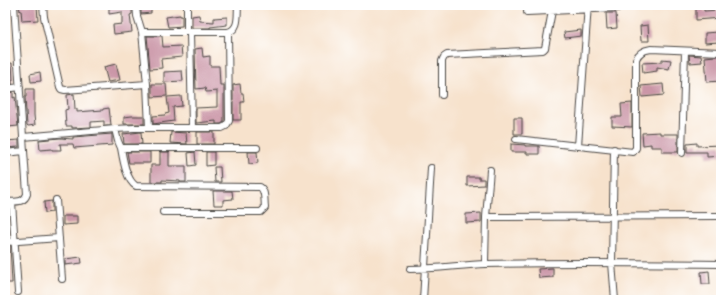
<svg xmlns="http://www.w3.org/2000/svg" width="726" height="305" viewBox="0 0 726 305" font-family="'Balsamiq Sans',sans-serif">
	<rect width="100%" height="100%" fill="#fff"/>
	<filter id="ink" filterUnits="userSpaceOnUse"><feTurbulence type="fractalNoise" baseFrequency=".025" numOctaves="2"/><feDisplacementMap in="SourceGraphic" scale="8" xChannelSelector="R" yChannelSelector="G"/><feConvolveMatrix kernelMatrix="1 2 1 2 8 2 1 2 1" color-interpolation-filters="sRGB"/></filter>
	<filter id="wash" filterUnits="userSpaceOnUse"><feTurbulence type="fractalNoise" baseFrequency=".012" numOctaves="4" result="noise"/><feDisplacementMap in="SourceGraphic" scale="16" xChannelSelector="R" yChannelSelector="G"/><feGaussianBlur stdDeviation="0.9" result="paint"/><feColorMatrix in="noise" values="0 0 0 0 0 0 0 0 0 0 0 0 0 0 0 0 0 1.4 0 .05"/><feComposite in="paint" operator="in"/></filter>
	<g filter="url(#wash)">
		<rect width="100%" height="100%" fill="#f7e2cc"/>
		<g id="blocks">
			<!-- building -->
			<path fill="#cb96a7" d="M 19,5 L 37,5 L 38,20 L 22,21 L 21,10 L 20,11 Z
				M 123,5 L 132,5 L 132,14 L 130,15 L 132,32 L 114,34 L 113,25 L 122,24 L 122,12 L 109,14 L 109,8 L 123,6 Z
				M 141,5 L 151,5 L 151,13 L 141,14 Z
				M 704,7 L 704,11 L 719,10 L 720,18 L 696,20 L 696,8 Z
				M 606,13 L 616,13 L 617,28 L 607,29 Z
				M 180,15 L 180,16 L 182,16 L 182,26 L 168,27 L 166,17 Z
				M 199,15 L 200,21 L 214,22 L 214,18 L 227,17 L 227,25 L 210,27 L 210,28 L 192,28 L 192,16 Z
				M 648,25 L 649,41 L 641,41 L 640,26 Z
				M 581,30 L 581,36 L 565,38 L 564,32 Z
				M 718,32 L 719,42 L 705,43 L 705,33 Z
				M 147,36 L 162,36 L 163,47 L 181,46 L 182,57 L 161,59 L 162,68 L 150,69 Z
				M 202,48 L 203,57 L 210,56 L 210,66 L 219,66 L 220,85 L 224,85 L 224,120 L 223,123 L 221,124 L 216,124 L 216,121 L 196,123 L 196,108 L 217,107 L 217,91 L 206,92 L 205,88 L 196,89 L 195,49 Z
				M 689,55 L 701,56 L 702,62 L 690,63 Z
				M 715,56 L 721,56 L 721,81 L 707,82 L 705,57 Z
				M 662,59 L 671,60 L 669,69 L 657,67 L 657,71 L 643,73 L 642,63 L 662,62 Z
				M 12,63 L 13,80 L 12,80 L 12,84 L 6,84 L 5,64 Z
				M 116,64 L 120,80 L 108,82 L 104,67 Z
				M 182,71 L 183,81 L 164,82 L 164,72 Z
				M 40,72 L 41,81 L 31,82 L 30,74 Z
				M 152,84 L 166,84 L 167,96 L 152,97 Z
				M 240,84 L 241,93 L 243,93 L 244,102 L 241,102 L 241,120 L 233,120 L 233,85 Z
				M 663,84 L 664,95 L 642,97 L 641,86 Z
				M 26,89 L 34,89 L 34,115 L 35,125 L 28,126 L 27,125 L 25,97 L 26,97 Z
				M 13,92 L 13,98 L 15,97 L 18,126 L 8,127 L 7,115 L 5,115 L 5,93 Z
				M 74,94 L 75,109 L 77,109 L 77,112 L 103,110 L 103,109 L 109,108 L 111,125 L 104,125 L 104,121 L 91,122 L 91,127 L 72,128 L 72,126 L 66,126 L 65,110 L 68,109 L 67,95 Z
				M 181,96 L 182,106 L 173,107 L 174,121 L 153,124 L 153,116 L 165,115 L 165,114 L 169,113 L 167,97 Z
				M 632,103 L 632,127 L 612,126 L 612,117 L 622,117 L 621,104 Z
				M 132,116 L 144,116 L 144,124 L 124,124 L 124,117 Z
				M 514,118 L 522,118 L 522,134 L 514,134 Z
				M 141,132 L 142,144 L 124,144 L 123,134 Z
				M 171,132 L 186,133 L 187,144 L 170,143 Z
				M 197,132 L 214,132 L 214,144 L 197,144 Z
				M 660,132 L 660,134 L 678,134 L 678,152 L 662,152 L 662,147 L 651,147 L 651,144 L 643,145 L 642,133 Z
				M 112,134 L 112,145 L 74,148 L 73,144 L 60,144 L 61,150 L 52,150 L 52,149 L 40,150 L 39,140 L 60,138 L 73,139 L 73,137 Z
				M 19,140 L 19,147 L 5,148 L 5,141 Z
				M 697,143 L 697,146 L 721,145 L 721,156 L 707,157 L 707,152 L 687,152 L 687,144 Z
				M 511,144 L 525,145 L 525,146 L 539,146 L 539,154 L 527,154 L 527,152 L 511,152 Z
				M 127,152 L 150,152 L 150,163 L 129,163 Z
				M 160,152 L 169,152 L 169,166 L 186,166 L 186,182 L 180,182 L 180,181 L 162,180 L 162,182 L 151,182 L 151,165 L 160,165 Z
				M 195,152 L 196,165 L 189,166 L 188,153 Z
				M 206,152 L 214,152 L 214,165 L 206,166 Z
				M 248,152 L 257,152 L 258,163 L 249,164 Z
				M 214,167 L 220,167 L 221,182 L 215,182 Z
				M 467,177 L 479,177 L 479,179 L 484,179 L 484,185 L 467,186 Z
				M 213,191 L 232,191 L 233,199 L 223,200 L 223,205 L 214,205 Z
				M 52,201 L 52,212 L 45,213 L 44,202 Z
				M 481,213 L 481,222 L 466,223 L 466,214 Z
				M 63,216 L 77,216 L 77,224 L 63,225 Z
				M 5,246 L 10,246 L 12,283 L 5,283 Z
				M 81,257 L 82,263 L 65,265 L 65,259 Z
				M 553,268 L 553,277 L 539,278 L 538,269 Z
				M 709,271 L 710,284 L 702,284 L 701,272 Z"/>
		</g>
	</g>
	<g filter="url(#ink)">
		<use href="#blocks" fill-opacity="0" stroke="#4a4643" stroke-width="1"/>
		<g fill="none" stroke-linecap="round" stroke-linejoin="round">
			<!-- street casing -->
			<g stroke="#4a4643" stroke-width="8">
				<path id="street" d="M 14,5 L 23,137 L 115,129 L 118,141 L 121,148 L 257,148
					M 43,5 L 44,17 L 60,87 L 61,89 L 65,90 L 147,84
					M 136,5 L 137,16 L 142,32 L 147,84 L 149,128
					M 527,12 L 617,8
					M 142,32 L 228,32 C 240,29 237,15 238,5
					M 187,32 L 187,5
					M 190,32 L 192,128
					M 5,89 L 20,87
					M 442,95 L 442,61 L 444,57 L 447,55 L 543,50 L 545,48 L 552,11
					M 115,129 L 134,128 L 222,128 L 226,126 L 229,121 L 228,32
					M 516,139 L 633,152 L 636,148 L 636,59 C 639,52 644,50 651,49 L 721,52
					M 578,146 L 588,5
					M 121,148 C 123,159 126,180 136,186 L 260,187 C 266,191 264,201 265,208 L 261,212 L 163,212
					M 614,149 L 612,263 L 615,300
					M 5,153 L 24,151 L 23,137
					M 682,153 L 685,51
					M 56,200 L 62,279
					M 5,202 C 14,201 24,204 27,194 L 24,151
					M 12,202 L 18,292
					M 486,217 L 721,216
					M 5,242 L 59,238
					M 485,264 L 486,217 L 490,170
					M 410,269 C 436,269 461,265 486,264 C 565,262 643,263 721,264
					M 423,300 L 431,168"/>
			</g>
			<!-- street -->
			<use href="#street" stroke="#fff" stroke-width="6"/>
		</g>
	</g>
	<!-- margin -->
	<rect width="726" height="305" fill="none" stroke="#fff" stroke-width="20"/>
</svg>
